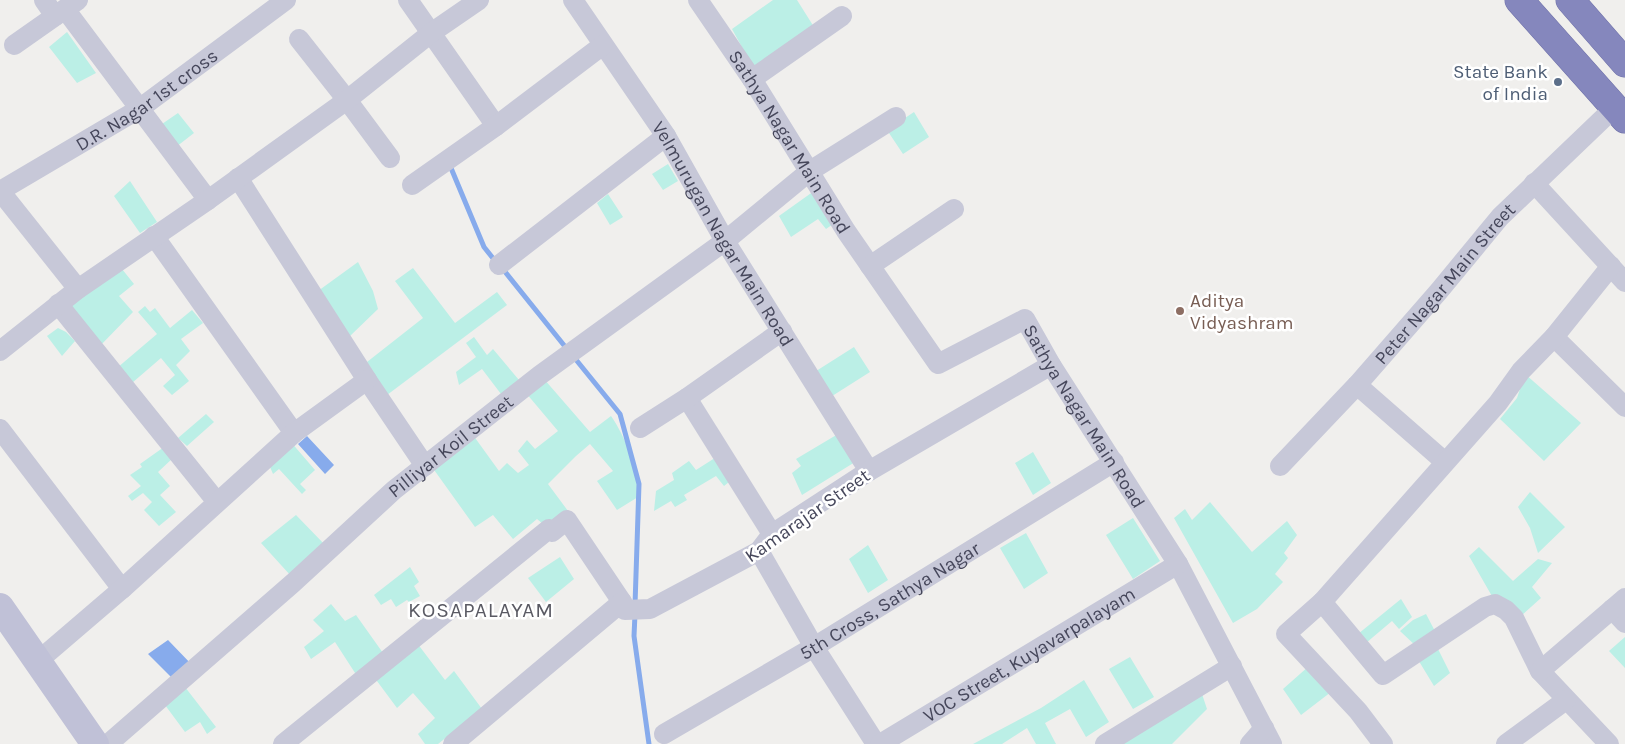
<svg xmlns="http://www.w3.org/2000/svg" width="1625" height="744" viewBox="0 0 1625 744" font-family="Karla,sans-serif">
	<rect width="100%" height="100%" fill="#f0efed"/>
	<!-- green -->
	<path fill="#bbefe6" d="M 773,0 L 797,0 L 814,27 L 755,71 L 732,29 Z
		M 67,32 L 96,73 L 77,83 L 49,47 Z
		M 914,112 L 929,137 L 903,154 L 887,130 Z
		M 178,113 L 194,133 L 176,147 L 162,124 Z
		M 668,164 L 678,181 L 663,190 L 652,174 Z
		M 130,181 L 157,222 L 140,233 L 114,196 Z
		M 814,191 L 836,222 L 826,229 L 818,219 L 791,237 L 779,216 Z
		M 608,194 L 623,217 L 610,225 L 597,203 Z
		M 358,262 L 373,291 L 378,309 L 350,336 L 318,291 Z
		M 413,268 L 455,323 L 497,292 L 507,305 L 387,395 L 367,362 L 423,318 L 395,281 Z
		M 122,269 L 134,284 L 119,296 L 133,312 L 97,349 L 63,304 Z
		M 145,306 L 150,312 L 155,308 L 170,328 L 192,310 L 203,323 L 181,339 L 190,351 L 176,365 L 189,381 L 172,395 L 163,386 L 175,375 L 161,358 L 132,383 L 117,368 L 157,334 L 138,312 Z
		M 58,328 L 66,332 L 75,341 L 62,356 L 47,336 Z
		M 474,337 L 487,355 L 493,349 L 519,380 L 501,394 L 482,369 L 459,385 L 456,372 L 476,357 L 466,343 Z
		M 854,347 L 870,372 L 829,398 L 813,373 Z
		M 1525,374 L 1581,423 L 1544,461 L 1500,419 L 1517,398 Z
		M 544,379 L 590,432 L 611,416 C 625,436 639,471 638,497 L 617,510 L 597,481 L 613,471 L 590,444 L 576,456 L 548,484 L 571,515 L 549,529 L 537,519 L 513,539 L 493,515 L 475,527 L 432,467 L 473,435 L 499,471 L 507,463 L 518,473 L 529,465 L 518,451 L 527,440 L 535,449 L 558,431 L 526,393 Z
		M 206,414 L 214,422 L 187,446 L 178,438 Z
		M 838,434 L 855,462 L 802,495 L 792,473 L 801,466 L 796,459 Z
		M 290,441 L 315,470 L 300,484 L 306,490 L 302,494 L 279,469 L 273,474 L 267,460 Z
		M 164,447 L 173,458 L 158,472 L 170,486 L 160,495 L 176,512 L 159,526 L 144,510 L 152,502 L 143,493 L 132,501 L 128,496 L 141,486 L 130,475 L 142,467 L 140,464 Z
		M 1033,452 L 1051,483 L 1033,495 L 1015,463 Z
		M 718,456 L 734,478 L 724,486 L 716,476 L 684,495 L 687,500 L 675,507 L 671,501 L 654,511 L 656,491 L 674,480 L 672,473 L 689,461 L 696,470 Z
		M 1530,492 L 1565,527 L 1538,553 L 1530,528 L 1518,507 Z
		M 1210,502 L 1252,552 L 1287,521 L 1297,535 L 1284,553 L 1288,558 L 1275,574 L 1283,582 L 1257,609 L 1233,623 L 1174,518 L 1185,509 L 1192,520 Z
		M 296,515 L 326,546 L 291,576 L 261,543 Z
		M 1133,518 L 1160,561 L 1133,579 L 1106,535 Z
		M 1026,533 L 1048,573 L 1024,589 L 1000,548 Z
		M 868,545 L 888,580 L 868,593 L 849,559 Z
		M 1479,547 L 1513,581 L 1538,559 L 1552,563 L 1532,587 L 1541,598 L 1521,616 L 1493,598 L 1469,556 Z
		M 560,557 L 574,579 L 546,602 L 528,578 Z
		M 410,567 L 419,582 L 414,586 L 420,596 L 409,602 L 407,600 L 396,607 L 391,599 L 381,605 L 374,595 Z
		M 1401,599 L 1412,617 L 1399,629 L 1392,621 L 1366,643 L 1358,634 Z
		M 331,604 L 345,621 L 356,615 L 383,653 L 357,676 L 335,642 L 311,659 L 304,647 L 324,631 L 313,620 Z
		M 1426,614 L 1437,635 L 1417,647 L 1400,631 L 1413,620 Z
		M 1625,637 L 1625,668 L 1609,651 Z
		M 417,643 L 445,680 L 454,671 L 482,709 L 438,744 L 425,744 L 418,734 L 435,718 L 413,693 L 397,708 L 374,677 Z
		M 1436,645 L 1450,673 L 1434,686 L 1417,658 Z
		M 1130,657 L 1154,697 L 1133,709 L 1109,669 Z
		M 1309,666 L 1331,692 L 1301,715 L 1283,689 Z
		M 1084,680 L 1109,722 L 1086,737 L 1070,709 L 1045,723 L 1056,744 L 1036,744 L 1027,728 L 1002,744 L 973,744 L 1041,708 Z
		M 185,687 L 216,727 L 207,734 L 200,722 L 185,732 L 165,705 Z
		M 1201,691 L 1207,709 L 1172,744 L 1121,744 Z"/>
	<!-- water -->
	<path fill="#87abec" d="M 307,436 L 334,465 L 325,474 L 298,444 Z
		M 168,640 L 194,667 L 176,682 L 148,654 Z"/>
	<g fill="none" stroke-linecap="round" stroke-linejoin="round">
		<!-- stream -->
		<path stroke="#87abec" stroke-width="5" d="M 451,168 L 484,247 L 496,262
			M 502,268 L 567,349
			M 573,356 L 620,414 L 639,484 L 635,605
			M 635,614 L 634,636 L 649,744"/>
		<!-- highway casing -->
		<g stroke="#7072a9" stroke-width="29">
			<path id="highway" d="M 1519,0 L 1625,119
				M 1570,0 L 1625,63"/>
		</g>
		<!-- street -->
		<g stroke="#c7c8d8" stroke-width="20">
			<path d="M 44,0 L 55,16"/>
			<path d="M 408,0 L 496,126"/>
			<path id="s1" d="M 573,0 L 666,136 L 725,241 L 869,471"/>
			<path id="s2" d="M 698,0 L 752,79 L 846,231 L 938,364 L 1025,319 L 1051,365 L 1178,564 L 1272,744"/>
			<path d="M 65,9 L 208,200"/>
			<path d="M 299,39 L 347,100 L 390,158"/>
			<path d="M 14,45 L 78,0"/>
			<path d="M 752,79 L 842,16"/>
			<path d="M 238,178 L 367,380 L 425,466"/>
			<path d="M 1534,183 L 1625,282"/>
			<path d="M 412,185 L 496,126 L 603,45"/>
			<path d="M 154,236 L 294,433"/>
			<path d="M 499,265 L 666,136"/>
			<path d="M 870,266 L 954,209"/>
			<path id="s3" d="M 78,289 L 0,191 L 139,109 L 286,0"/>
			<path d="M 58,304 L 217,502"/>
			<path d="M 1554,337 L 1625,407"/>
			<path d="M 0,351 L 78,289 L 208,200 L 347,100 L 431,33 L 479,0"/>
			<path d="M 1357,385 L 1445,462"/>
			<path d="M 687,398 L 772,534"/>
			<path d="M 640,428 L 687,398 L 782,331"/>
			<path d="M 0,429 L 122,589"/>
			<path id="s4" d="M 1280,466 L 1357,385 L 1439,291 L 1500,217 L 1615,107"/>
			<path d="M 759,551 L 814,647 L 876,744"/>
			<path d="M 1322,602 L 1383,675 L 1485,607 L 1495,604 L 1506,610 L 1514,618 L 1540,671 L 1609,744"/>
			<path d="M 1612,609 L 1625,623"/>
			<path d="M 38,661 L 122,589 L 294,433 L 367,380"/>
			<path d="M 1540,671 L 1625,598"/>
			<path id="s5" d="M 664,734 L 814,647 L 1114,462"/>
			<path id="s6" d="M 108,744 L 293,583 L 394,490 L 540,375 L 725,241 L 810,171 L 896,117"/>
			<path d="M 283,744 L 549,529 L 552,532 L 567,520 L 622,602"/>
			<path d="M 453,744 L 622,602 L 625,610 L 650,609 L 759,551 L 772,534 L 869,471 L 1051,365"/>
			<path id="s7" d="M 880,744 L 1178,564"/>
			<path d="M 1105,744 L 1232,666"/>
			<path d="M 1250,744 L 1264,728"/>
			<path d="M 1383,744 L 1358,711 L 1286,634 L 1322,602 L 1498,403 L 1521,371 L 1554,337 L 1611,266"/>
			<path d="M 1506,744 L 1566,700"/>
		</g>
		<!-- secondary -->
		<path stroke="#c0c1d7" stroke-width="28" d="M 0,607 L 95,744"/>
		<!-- highway -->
		<use href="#highway" stroke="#8587bd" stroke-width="28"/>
	</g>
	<!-- markers -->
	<circle fill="#5c6f8a" stroke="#fff" stroke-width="2" cx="1558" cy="82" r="5"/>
	<circle fill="#8d6e63" stroke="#fff" stroke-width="2" cx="1180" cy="311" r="5"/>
	<g text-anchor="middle" stroke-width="5" stroke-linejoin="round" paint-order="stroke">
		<!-- service labels -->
		<g font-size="19" fill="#4e5e75" stroke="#fff" text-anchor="end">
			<text x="1548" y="78">State Bank<tspan x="1548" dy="22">of India</tspan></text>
		</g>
		<!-- street labels -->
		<g font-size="19" fill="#46475b" stroke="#fff">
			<text dy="7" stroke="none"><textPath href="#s3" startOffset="298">D.R. Nagar 1st cross</textPath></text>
			<text dy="7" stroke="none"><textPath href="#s2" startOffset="169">Sathya Nagar Main Road</textPath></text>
			<text dy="7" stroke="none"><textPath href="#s1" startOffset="278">Velmurugan Nagar Main Road</textPath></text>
			<text dy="7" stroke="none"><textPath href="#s4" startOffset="246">Peter Nagar Main Street</textPath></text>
			<text dy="7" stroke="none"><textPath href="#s2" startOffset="648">Sathya Nagar Main Road</textPath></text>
			<text dy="7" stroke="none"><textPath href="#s6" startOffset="454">Pilliyar Koil Street</textPath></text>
			<text transform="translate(807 515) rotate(-35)" y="7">Kamarajar Street</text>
			<text dy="7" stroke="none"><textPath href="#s5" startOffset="262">5th Cross, Sathya Nagar</textPath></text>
			<text dy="7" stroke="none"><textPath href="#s7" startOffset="174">VOC Street, Kuyavarpalayam</textPath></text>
		</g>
		<!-- education labels -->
		<g font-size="19" fill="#785e54" stroke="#fff" text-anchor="start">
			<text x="1190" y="307">Aditya<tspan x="1190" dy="22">Vidyashram</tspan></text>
		</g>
		<!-- quarter labels -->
		<g font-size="21" letter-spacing="1" fill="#5a5a63" stroke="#fff">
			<text x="481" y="617">KOSAPALAYAM</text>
		</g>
	</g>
</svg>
